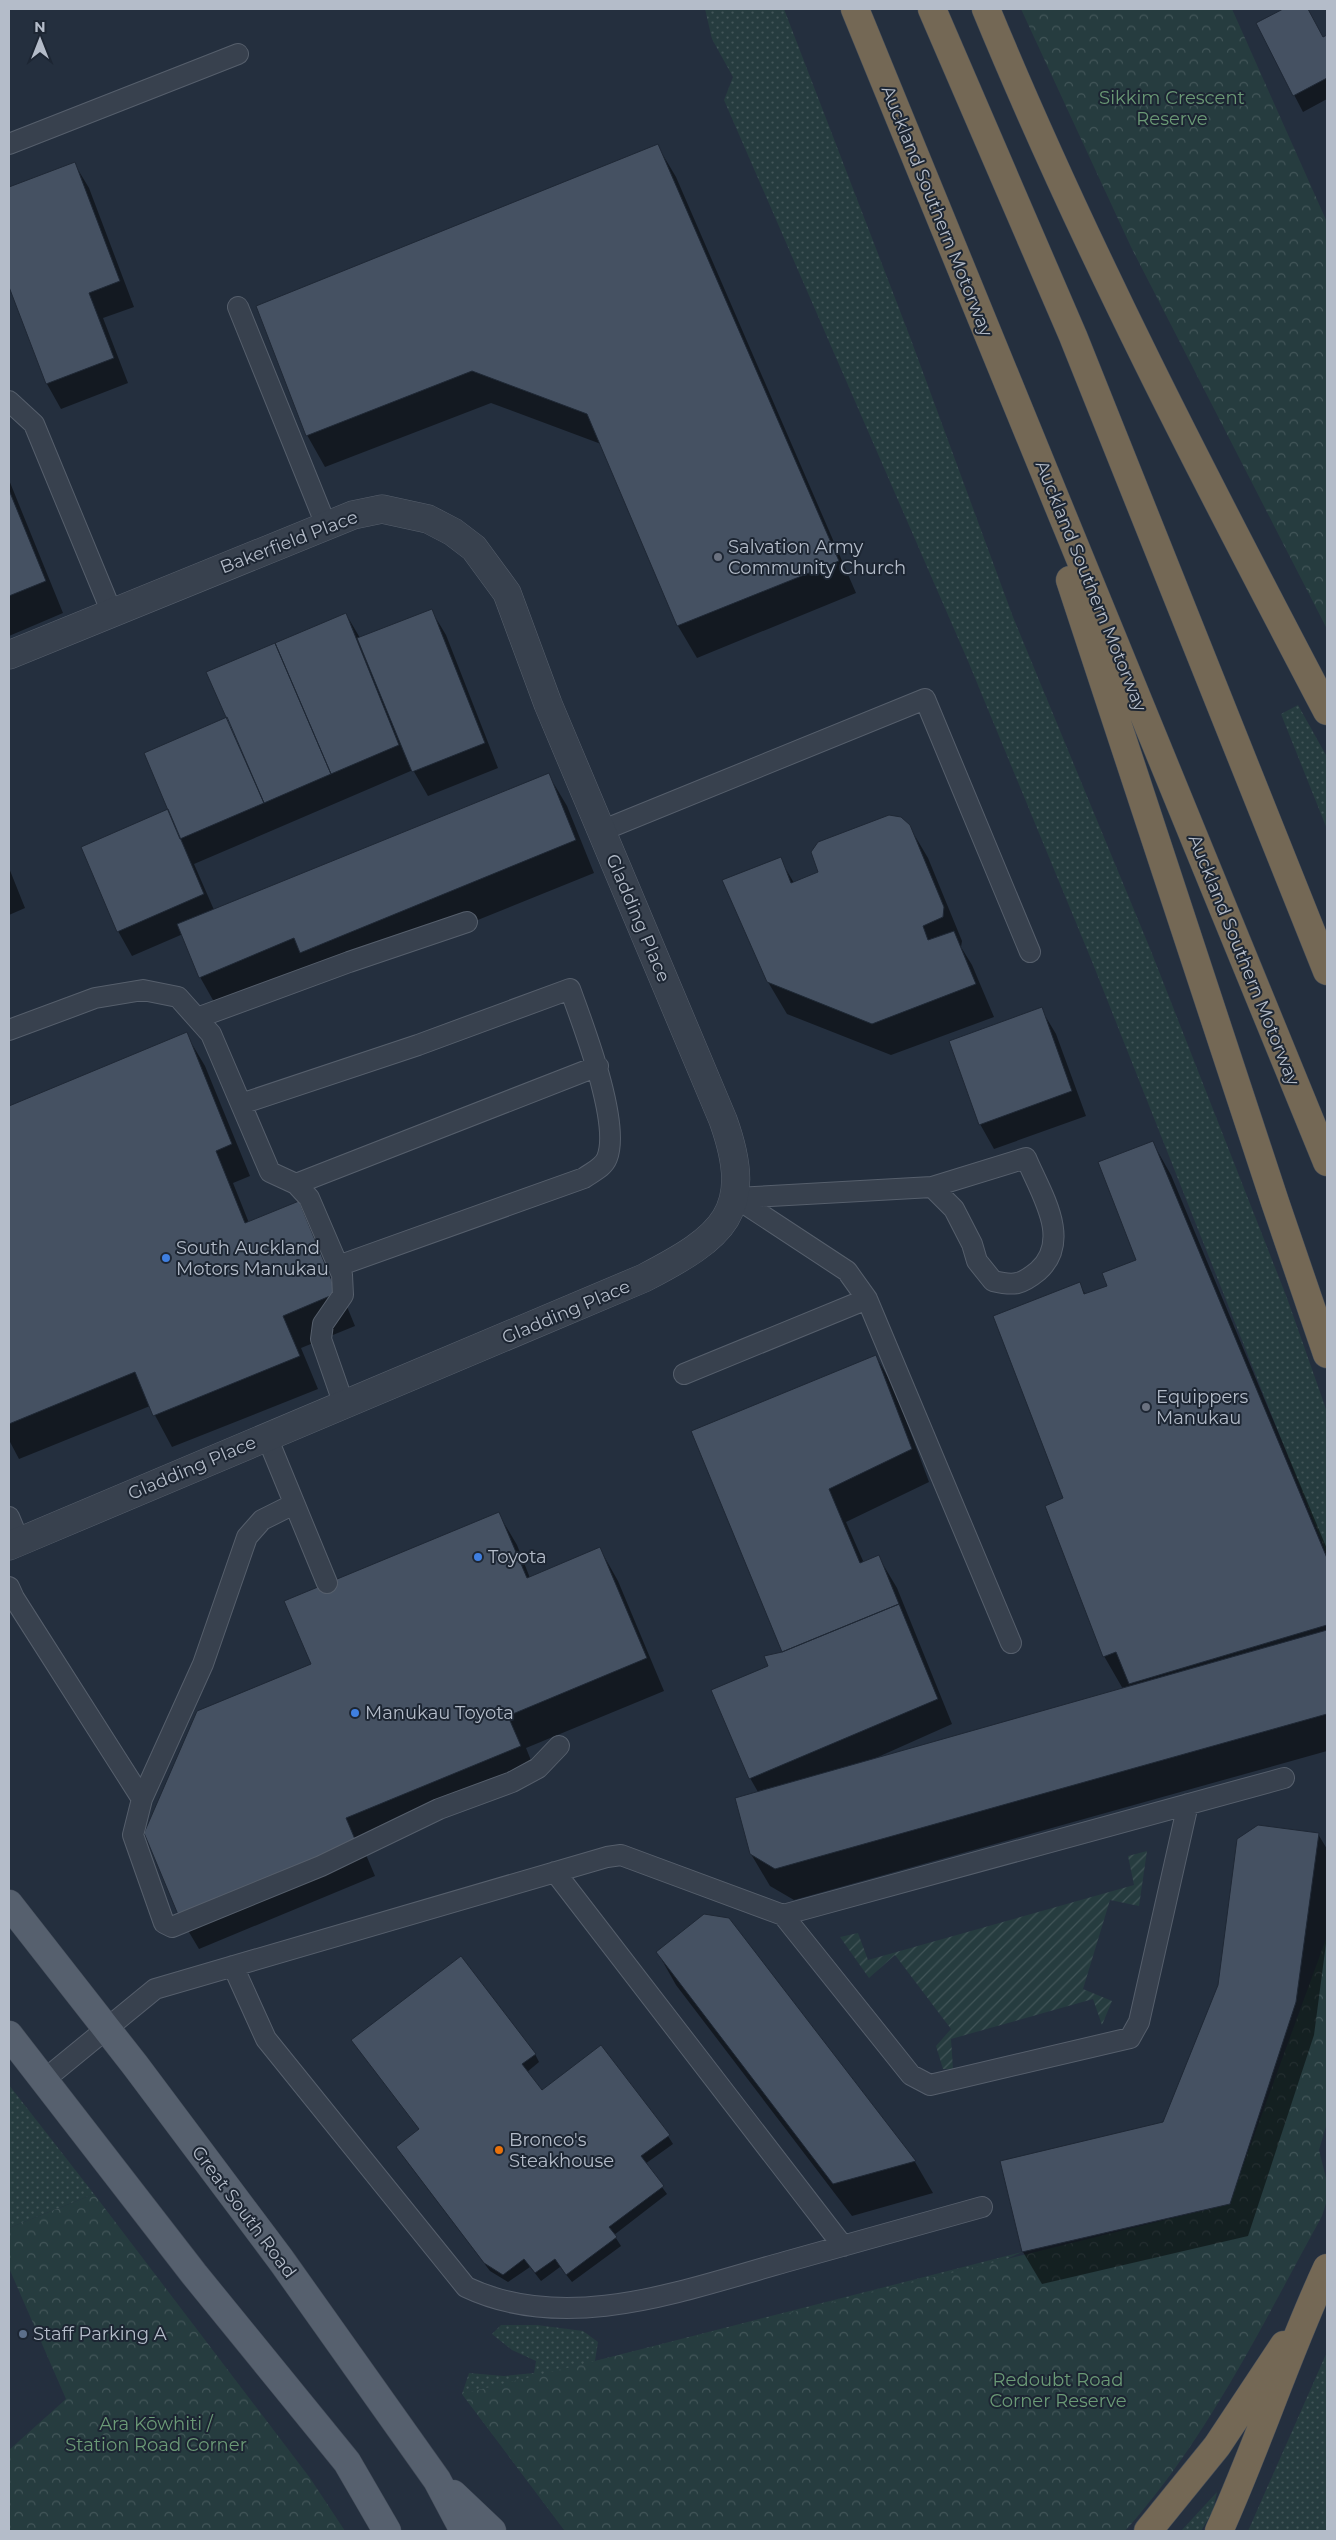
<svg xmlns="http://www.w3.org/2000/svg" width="1336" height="2540" viewBox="0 0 1336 2540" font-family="Montserrat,sans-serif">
	<defs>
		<pattern id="grass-dots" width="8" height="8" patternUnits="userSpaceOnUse" patternTransform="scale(1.25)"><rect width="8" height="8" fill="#263c3f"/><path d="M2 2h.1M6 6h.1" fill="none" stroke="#435659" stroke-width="1.8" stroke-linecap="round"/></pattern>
		<pattern id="park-crowns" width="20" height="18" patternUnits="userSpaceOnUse" patternTransform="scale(1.25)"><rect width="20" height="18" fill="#263c3f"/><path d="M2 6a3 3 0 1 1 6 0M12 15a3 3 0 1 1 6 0" fill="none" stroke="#435659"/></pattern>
		<pattern id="garden-furrows" width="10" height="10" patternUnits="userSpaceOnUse" patternTransform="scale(1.25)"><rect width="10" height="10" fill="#263c3f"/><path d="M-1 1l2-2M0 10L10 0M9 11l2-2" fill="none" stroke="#435659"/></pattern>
	</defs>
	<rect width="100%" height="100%" fill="#242f3e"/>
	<!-- grass -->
	<path fill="url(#grass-dots)" d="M 705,9 L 784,9 L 910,337 L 1013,617 L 1151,951 L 1287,1298 L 1327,1412 L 1327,1555 L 1091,959 L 968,661 L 724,100 L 733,77 L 712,39 Z
		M 1298,705 L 1327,757 L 1327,829 L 1281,714 Z
		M 9,2085 L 94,2194 L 9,2228 Z
		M 1022,2252 L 924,2297 L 565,2531 L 462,2394 L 469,2373 L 504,2376 L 534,2373 L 536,2361 L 512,2350 L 492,2334 L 501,2325 L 537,2325 L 583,2331 L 598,2342 L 595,2361 Z
		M 1327,2352 L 1327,2531 L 1248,2531 Z
		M 1217,2492 L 1213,2511 L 1201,2531 L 1181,2531 Z"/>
	<!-- park -->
	<path fill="url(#park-crowns)" d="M 1021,9 L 1232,9 L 1327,222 L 1327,629 L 1131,247 Z
		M 1327,1936 L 1327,2123 L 1319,2150 L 1327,2182 L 1327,2200 L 1322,2216 C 1262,2325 1208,2438 1125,2531 L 565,2531 L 462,2394 L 1229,2204 Z
		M 94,2194 L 310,2478 L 345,2531 L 9,2531 L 9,2450 L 66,2399 L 9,2268 L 9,2228 Z"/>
	<!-- garden -->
	<path fill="url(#garden-furrows)" d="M 1147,1851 L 1139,1906 L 1110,1900 L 1083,1989 L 1112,2001 L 1102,2025 L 1093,1999 L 951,2039 L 953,2069 L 943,2069 L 936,2046 L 951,2029 L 895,1955 L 869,1978 L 840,1937 L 858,1933 L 868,1960 L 1134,1885 L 1128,1856 Z"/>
	<!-- shadow -->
	<path fill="#0007" d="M 1286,9 L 1308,9 L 1323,39 L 1327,37 L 1327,99 L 1303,112 L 1257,23 Z
		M 657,145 L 676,177 L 856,593 L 697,658 L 678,626 L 601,444 L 491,403 L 325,467 L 307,435 Z
		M 74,163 L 89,188 L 134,307 L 103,318 L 128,383 L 61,409 L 47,384 L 9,283 L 9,188 Z
		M 9,480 L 63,613 L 9,636 Z
		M 431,610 L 446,635 L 498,768 L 428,796 L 413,770 L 194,864 L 214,910 L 548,774 L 567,806 L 594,873 L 319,984 L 312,971 L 218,1009 L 200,977 L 183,934 L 132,956 L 118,931 L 170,810 L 229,718 L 346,614 L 360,638 Z
		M 909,826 L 928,858 L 962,941 L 961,947 L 972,965 L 994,1017 L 891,1055 L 787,1014 L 768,982 L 780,859 L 794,883 L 819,873 Z
		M 9,868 L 25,908 L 9,915 Z
		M 1041,1009 L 1056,1034 L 1086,1116 L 994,1149 L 980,1124 Z
		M 186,1034 L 205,1066 L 250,1176 L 233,1183 L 249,1223 L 298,1202 L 317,1234 L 355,1326 L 301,1348 L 318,1389 L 172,1447 L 150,1406 L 19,1459 L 9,1440 L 9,1107 Z
		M 1153,1143 L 1171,1175 L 1327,1549 L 1327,1751 L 794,1900 L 770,1886 L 751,1854 L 758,1792 L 750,1778 L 770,1666 L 784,1652 L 692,1431 L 876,1356 L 894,1388 L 929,1482 L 846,1522 L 864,1563 L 878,1556 L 897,1588 L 952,1724 L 869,1761 L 1123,1689 L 1104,1656 L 1065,1499 L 1079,1284 L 1086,1295 L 1108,1287 L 1137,1260 Z
		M 498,1513 L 517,1545 L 530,1578 L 600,1549 L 618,1581 L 664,1691 L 526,1748 L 538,1778 L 364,1850 L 375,1876 L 199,1949 L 180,1917 L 312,1665 Z
		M 1318,1834 L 1327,1849 L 1327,1936 L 1314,2035 L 1248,2236 L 1042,2284 L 1023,2252 L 1002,2161 L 1164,2123 L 1219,1985 Z
		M 728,1919 L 915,2162 L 933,2193 L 852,2216 L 676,1985 L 658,1953 Z
		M 352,2040 L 535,2054 L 539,2062 L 527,2072 L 541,2091 L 668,2136 L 673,2144 L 645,2164 L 667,2194 L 614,2235 L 621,2246 L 572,2282 L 560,2267 L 541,2281 L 530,2267 L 508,2282 L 490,2271 L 402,2155 L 397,2147 L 420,2130 Z"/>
	<!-- building -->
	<path fill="#455162" stroke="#1f2835" d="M 1283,9 L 1308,9 L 1323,37 L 1327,35 L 1327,78 L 1293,96 L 1256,23 Z
		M 658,144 L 839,561 L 677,626 L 587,414 L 472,371 L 306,436 L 256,306 Z
		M 75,162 L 120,281 L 89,293 L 114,358 L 46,384 L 9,287 L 9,187 Z
		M 9,490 L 46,581 L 9,596 Z
		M 432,609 L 485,743 L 412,772 L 357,638 Z
		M 346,613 L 399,745 L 331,774 L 275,643 Z
		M 275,643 L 331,774 L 264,803 L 206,672 Z
		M 227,717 L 264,803 L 180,839 L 144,753 Z
		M 549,773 L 576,840 L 300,953 L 294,938 L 199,978 L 177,924 Z
		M 168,809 L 204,894 L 117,932 L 81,847 Z
		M 889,815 L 901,817 L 910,825 L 944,907 L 943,917 L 923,926 L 928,940 L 954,931 L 976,984 L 872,1024 L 767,982 L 722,880 L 781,857 L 791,883 L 818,872 L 811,852 L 818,842 Z
		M 1042,1007 L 1072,1091 L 979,1125 L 949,1041 Z
		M 187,1032 L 232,1144 L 216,1151 L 245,1223 L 299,1201 L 337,1293 L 283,1316 L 300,1356 L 153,1416 L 135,1372 L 9,1424 L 9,1106 Z
		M 1153,1141 L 1327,1558 L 1327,1625 L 1129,1684 L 1116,1652 L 1103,1657 L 1045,1506 L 1063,1498 L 993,1316 L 1080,1282 L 1084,1294 L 1107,1286 L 1102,1273 L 1136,1260 L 1098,1162 Z
		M 876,1355 L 912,1449 L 829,1489 L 860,1563 L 879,1555 L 899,1604 L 782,1652 L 691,1431 Z
		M 499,1512 L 527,1578 L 600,1547 L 647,1658 L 508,1716 L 521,1746 L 346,1818 L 357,1844 L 179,1917 L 144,1833 L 197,1711 L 311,1664 L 284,1601 Z
		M 899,1604 L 938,1699 L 749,1779 L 711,1690 L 768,1666 L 764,1656 L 782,1652 Z
		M 1327,1630 L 1327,1714 L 775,1869 L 750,1854 L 735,1798 Z
		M 1258,1825 L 1319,1833 L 1296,2002 L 1230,2204 L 1022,2252 L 1000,2161 L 1163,2122 L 1218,1985 L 1237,1839 Z
		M 704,1914 L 729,1918 L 916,2161 L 833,2184 L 656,1952 Z
		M 461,1956 L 536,2054 L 522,2064 L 542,2090 L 601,2045 L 670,2135 L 641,2156 L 664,2186 L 609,2227 L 617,2237 L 566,2275 L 555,2259 L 535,2273 L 524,2259 L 503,2275 L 484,2263 L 396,2147 L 419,2129 L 351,2040 Z"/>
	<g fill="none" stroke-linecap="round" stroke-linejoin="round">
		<!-- lane casing -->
		<g stroke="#565f6c" stroke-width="22">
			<path id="lane" d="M 9,144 L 238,54
				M 238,307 L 326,525
				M 9,401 L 34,424 L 112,613
				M 601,831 L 925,699 L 1030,952
				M 197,1018 L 349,962 L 467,922
				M 9,1030 L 95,998 L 143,990 L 178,997 L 211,1034 L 270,1172 L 296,1184 L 309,1198 L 342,1275 L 343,1295 L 323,1324 L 321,1339 L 344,1405
				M 241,1104 L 418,1045 L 570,989 C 583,1025 621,1123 607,1158 C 603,1168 592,1172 584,1178 L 338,1266
				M 296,1184 L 598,1066
				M 736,1198 L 932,1187 L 1026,1158 C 1040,1192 1073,1240 1038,1271 C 1021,1285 1014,1286 993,1281 L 977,1261 L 972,1244 L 954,1209 L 932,1187
				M 736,1198 L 847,1271 L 867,1299 L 1011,1643
				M 684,1374 L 867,1299
				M 267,1437 L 327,1583
				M 294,1504 L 262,1520 L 247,1537 L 203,1664 L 142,1799 L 133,1835 L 164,1923 L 172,1927 L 321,1866 L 439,1809 L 512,1782 L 538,1768 L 559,1746
				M 9,1517 L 19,1541
				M 9,1587 L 14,1598 L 142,1799
				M 555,1872 L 843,2246
				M 783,1915 L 911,2075 L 930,2085 L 1130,2038 L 1139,2022 L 1188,1804
				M 233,1966 L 266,2039 L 466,2287 C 567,2335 684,2290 785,2262 C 851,2244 916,2225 982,2207
				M 44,2080 L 155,1989 L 607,1857 L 621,1855 L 783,1915 L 1284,1778"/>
		</g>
		<!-- street casing -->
		<g stroke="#565f6c" stroke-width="29">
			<path id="street" d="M 9,655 L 353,515 L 382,509 L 428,519 L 453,532 L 474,548 L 507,593 L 548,704 L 723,1120 C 756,1212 723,1237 644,1278 L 9,1546"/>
		</g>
		<!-- primary casing -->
		<g stroke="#414a57" stroke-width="29">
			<path id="primary" d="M 9,1904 L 135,2065 L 281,2260 L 437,2480 L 464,2531
				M 9,2035 L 194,2274 L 347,2462 L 387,2531
				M 453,2494 L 492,2531"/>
		</g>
		<!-- highway casing -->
		<g stroke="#434c59" stroke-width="29">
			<path id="highway" d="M 855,9 L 1327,1162
				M 932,9 L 1073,336 L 1327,971
				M 986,9 C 1085,249 1206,481 1327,711
				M 1070,580 L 1275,1202 L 1327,1354
				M 1148,2531 L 1217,2446 L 1284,2345
				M 1219,2531 C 1258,2445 1287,2354 1327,2268"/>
		</g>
		<!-- lane -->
		<use href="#lane" stroke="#38414e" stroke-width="20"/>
		<!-- street -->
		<use href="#street" stroke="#38414e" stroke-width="28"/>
		<!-- primary -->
		<use href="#primary" stroke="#56606e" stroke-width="28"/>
		<!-- highway -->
		<use href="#highway" stroke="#746855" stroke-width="28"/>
	</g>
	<!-- markers -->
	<g fill="#6b7280" stroke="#1d2633" stroke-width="2">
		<circle cx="718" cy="557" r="5"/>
		<circle cx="1146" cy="1407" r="5"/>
	</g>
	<g fill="#3f7fe0" stroke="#1d2633" stroke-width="2">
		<circle cx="166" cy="1258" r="5"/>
		<circle cx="478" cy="1557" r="5"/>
		<circle cx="355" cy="1713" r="5"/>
	</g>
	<circle fill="#e8710a" stroke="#1d2633" stroke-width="2" cx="499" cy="2150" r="5"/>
	<circle fill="#5c6f8a" stroke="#1d2633" stroke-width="2" cx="23" cy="2334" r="5"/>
	<g text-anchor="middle" stroke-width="4" stroke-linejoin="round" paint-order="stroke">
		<!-- park labels -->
		<g font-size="18" fill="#6b9a76" stroke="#1d2633">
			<text x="1172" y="104">Sikkim Crescent<tspan x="1172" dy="21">Reserve</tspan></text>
			<text x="1058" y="2386">Redoubt Road<tspan x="1058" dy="21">Corner Reserve</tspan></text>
			<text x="156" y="2430">Ara Kōwhiti /<tspan x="156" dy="21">Station Road Corner</tspan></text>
		</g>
		<!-- street labels -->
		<g font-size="18" fill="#b4bcc9" stroke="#1d2633">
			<text transform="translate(937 211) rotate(68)" y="6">Auckland Southern Motorway</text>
			<text transform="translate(289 542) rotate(-21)" y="6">Bakerfield Place</text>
			<text transform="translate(1091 586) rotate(68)" y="6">Auckland Southern Motorway</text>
			<text transform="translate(638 918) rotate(67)" y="6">Gladding Place</text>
			<text transform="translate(1244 960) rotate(68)" y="6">Auckland Southern Motorway</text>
			<text transform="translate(566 1312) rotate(-23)" y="6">Gladding Place</text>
			<text transform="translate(192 1468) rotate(-23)" y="6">Gladding Place</text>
			<text transform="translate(244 2212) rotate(53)" y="6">Great South Road</text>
		</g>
		<!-- poi labels -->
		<g font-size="18" fill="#b4bcc9" stroke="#1d2633" text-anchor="start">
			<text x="728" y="553">Salvation Army<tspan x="728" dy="21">Community Church</tspan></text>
			<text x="176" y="1254">South Auckland<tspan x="176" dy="21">Motors Manukau</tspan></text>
			<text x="1156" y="1403">Equippers<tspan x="1156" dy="21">Manukau</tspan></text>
			<text x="488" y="1563">Toyota</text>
			<text x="365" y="1719">Manukau Toyota</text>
			<text x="509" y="2146">Bronco's<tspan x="509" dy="21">Steakhouse</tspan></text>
			<text x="33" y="2340">Staff Parking A</text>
		</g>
	</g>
	<!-- border -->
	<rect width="1336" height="2540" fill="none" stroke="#b4bcc9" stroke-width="20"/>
	<!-- north arrow -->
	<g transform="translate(40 40)" stroke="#1d2633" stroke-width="4" paint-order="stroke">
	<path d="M0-4L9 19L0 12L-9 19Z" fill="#b4bcc9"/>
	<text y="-8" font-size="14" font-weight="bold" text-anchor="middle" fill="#b4bcc9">N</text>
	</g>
</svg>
